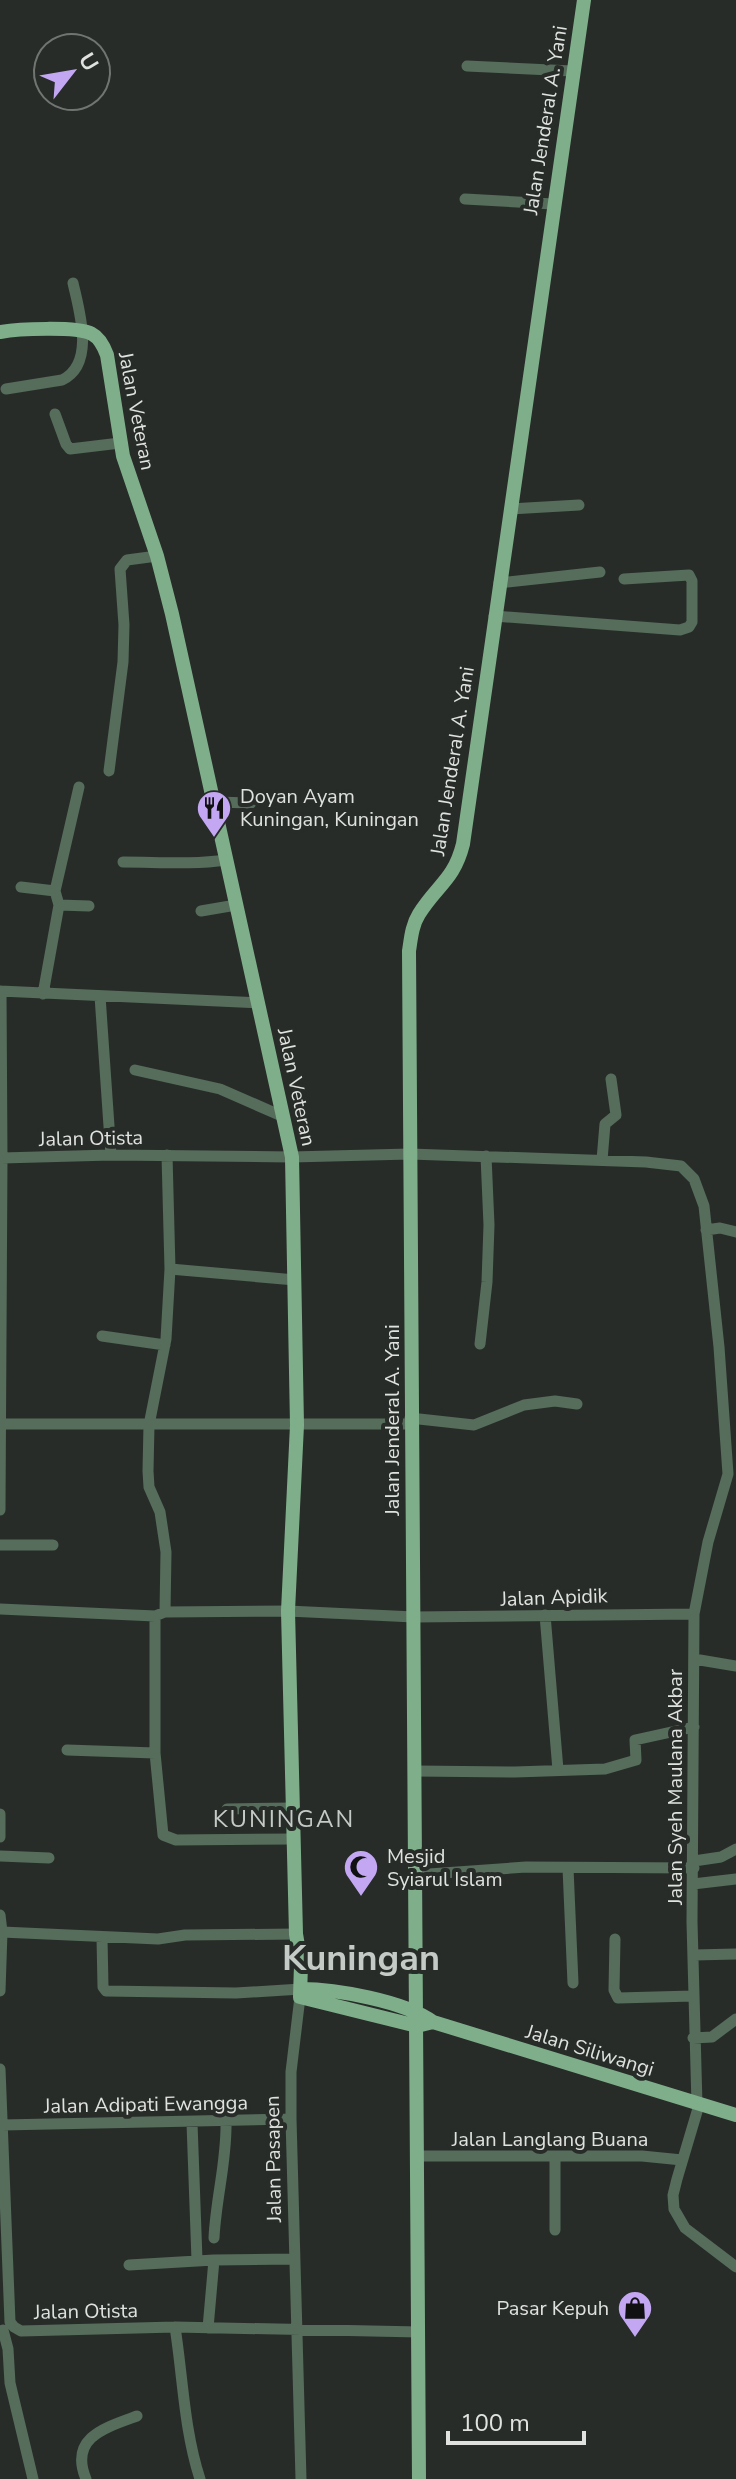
<svg xmlns="http://www.w3.org/2000/svg" width="736" height="2479" viewBox="0 0 736 2479" font-family="'Nunito Sans',sans-serif">
	<rect width="100%" height="100%" fill="#282c29"/>
	<g fill="none" stroke-linecap="round" stroke-linejoin="round">
		<!-- minor -->
		<path stroke="#566d5b" stroke-width="11" d="M 467,66 L 572,71
			M 465,199 L 553,204
			M 6,389 L 62,380 C 96,364 79,310 73,283
			M 55,414 L 66,444 L 70,449 L 120,443
			M 510,509 L 579,505
			M 499,583 L 600,572
			M 494,616 L 680,630 L 689,627 L 692,622 L 692,581 L 689,575 L 624,579
			M 109,771 L 123,662 L 124,625 L 120,569 L 127,560 L 157,556
			M 215,802 L 251,803
			M 123,862 C 158,862 192,865 226,860
			M 21,887 L 55,891
			M 59,905 L 89,906
			M 201,911 L 236,905
			M 0,991 L 259,1003
			M 1,991 L 2,1158
			M 43,994 L 59,905 L 55,891 L 79,787
			M 100,996 L 111,1155
			M 135,1070 L 220,1089 L 284,1117
			M 602,1160 L 605,1124 L 616,1115 L 611,1079
			M 706,1230 L 720,1228 L 736,1232
			M 170,1269 L 295,1280
			M 102,1336 L 165,1345
			M 480,1344 L 487,1282 L 489,1225 L 486,1156
			M 410,1418 L 474,1425 L 524,1405 L 555,1401 L 577,1404
			M 2,1424 L 410,1424
			M 0,1510 L 2,1158 L 111,1155 L 292,1157 L 410,1154 L 646,1162 L 681,1166 L 694,1179 L 704,1206 L 719,1347 L 728,1474 L 708,1542 L 694,1614 L 692,1922 L 697,2105
			M 0,1545 L 53,1545
			M 0,1609 L 155,1616 L 165,1612 L 288,1611 L 414,1617 L 694,1614
			M 165,1612 L 166,1552 L 160,1512 L 149,1487 L 148,1471 L 149,1425 L 166,1339 L 170,1269 L 167,1155
			M 545,1615 L 558,1770
			M 155,1616 L 155,1753 L 163,1835 L 176,1840 L 293,1839
			M 694,1659 L 736,1666
			M 67,1750 L 155,1753
			M 416,1771 L 515,1772 L 605,1769 L 636,1760 L 635,1740 L 694,1727
			M 227,1809 L 292,1808
			M 0,1814 L 0,1837
			M 0,1856 L 49,1858
			M 694,1861 L 721,1857 L 736,1849
			M 568,1868 L 573,1983
			M 415,1875 L 526,1867 L 694,1868
			M 693,1884 L 736,1879
			M 0,1915 L 2,1932 L 0,1991
			M 2,1932 L 158,1939 L 185,1935 L 296,1934
			M 102,1938 L 103,1987 L 106,1991 L 236,1993 L 301,1989
			M 615,1939 L 614,1990 L 618,1998 L 693,1996
			M 694,1955 L 736,1954
			M 300,1997 L 291,2072 L 291,2119 L 301,2479
			M 693,2038 L 712,2037 L 736,2019
			M 0,2069 L 10,2322 L 14,2327 L 21,2331 L 175,2327 L 419,2332
			M 699,2105 L 677,2179 L 673,2195 L 674,2209 L 685,2228 L 736,2267
			M 192,2123 L 197,2260
			M 2,2125 L 291,2119
			M 419,2156 L 642,2156 L 682,2160
			M 555,2230 L 555,2156
			M 214,2238 C 216,2197 227,2161 226,2121
			M 129,2265 L 214,2260
			M 175,2327 C 183,2378 184,2430 200,2479
			M 208,2328 L 214,2260 L 294,2259
			M 3,2330 L 8,2349 L 10,2383 L 33,2479
			M 86,2479 C 69,2438 104,2428 137,2416"/>
		<!-- major -->
		<path stroke="#7faf8a" stroke-width="14" d="M 0,332 C 17,329 77,326 92,334 C 100,338 104,347 107,355 L 123,456 L 157,556 L 172,614 L 292,1157 L 297,1425 L 288,1611 L 296,1934 L 301,1964 L 300,1997 L 417,2026 L 433,2022
			M 301,1989 C 336,1989 404,2001 433,2022 L 736,2115
			M 419,2479 L 409,951 C 411,938 412,925 419,914 C 437,885 454,880 463,844 L 584,0"/>
	</g>
	<!-- icons -->
	<defs>
		<g id="restaurant-pin" transform="scale(1.8)"><path d="M0 17L-7.5 6A9.5 9.5 0 1 1 7.5 6Z" fill="#c3a7f2" stroke="#282c29"/><path d="M-5-6h1v4h1v-4h1v4h1v-4h1v5L-1.5 .5V6h-2V.5L-5-1ZM5-6V6H3V1.5H1.5Q1.5-4 5-6Z" fill="#111"/></g>
		<g id="mosque-pin" transform="scale(1.8)"><path d="M0 17L-7.5 6A9.5 9.5 0 1 1 7.5 6Z" fill="#c3a7f2" stroke="#282c29"/><path d="M3.5-4.9A6 6 0 1 0 3.5 4.9A5 5 0 1 1 3.5-4.9Z" fill="#111"/></g>
		<g id="shop-pin" transform="scale(1.8)"><path d="M0 17L-7.5 6A9.5 9.5 0 1 1 7.5 6Z" fill="#c3a7f2" stroke="#282c29"/><path d="M-5-2.5h2.3a2.7 3.5 0 0 1 5.4 0H5L5.5 6h-11ZM-1.5-2.5h3a1.5 2.3 0 0 0-3 0Z" fill="#111"/></g>
	</defs>
	<g fill-rule="evenodd">
		<use href="#restaurant-pin" x="214" y="808"/>
		<use href="#mosque-pin" x="361" y="1867"/>
		<use href="#shop-pin" x="635" y="2308"/>
	</g>
	<g text-anchor="middle" stroke-width="8" stroke-linejoin="round" paint-order="stroke">
		<!-- street labels -->
		<g font-size="20" fill="#dfe2df" stroke="#282c29">
			<text transform="translate(545 120) rotate(-81)" y="7">Jalan Jenderal A. Yani</text>
			<text transform="translate(137 411) rotate(79)" y="7">Jalan Veteran</text>
			<text transform="translate(452 761) rotate(-81)" y="7">Jalan Jenderal A. Yani</text>
			<text transform="translate(297 1087) rotate(78)" y="7">Jalan Veteran</text>
			<text transform="translate(91 1138) rotate(-1)" y="7">Jalan Otista</text>
			<text transform="translate(392 1420) rotate(-90)" y="7">Jalan Jenderal A. Yani</text>
			<text transform="translate(554 1597) rotate(-2)" y="7">Jalan Apidik</text>
			<text transform="translate(675 1787) rotate(-90)" y="7">Jalan Syeh Maulana Akbar</text>
			<text transform="translate(590 2050) rotate(17)" y="7">Jalan Siliwangi</text>
			<text transform="translate(146 2104) rotate(-1)" y="7">Jalan Adipati Ewangga</text>
			<text x="550" y="2146">Jalan Langlang Buana</text>
			<text transform="translate(273 2159) rotate(-91)" y="7">Jalan Pasapen</text>
			<text transform="translate(86 2311) rotate(-1)" y="7">Jalan Otista</text>
		</g>
		<!-- poi labels -->
		<g font-size="20" fill="#dfe2df" stroke="#282c29" text-anchor="start">
			<text x="240" y="803">Doyan Ayam<tspan x="240" dy="23">Kuningan, Kuningan</tspan></text>
			<text x="387" y="1863">Mesjid<tspan x="387" dy="23">Syiarul Islam</tspan></text>
			<text x="609" y="2315" text-anchor="end">Pasar Kepuh</text>
		</g>
		<!-- quarter labels -->
		<g font-size="24" letter-spacing="2" fill="#c4cac5" stroke="#282c29">
			<text x="284" y="1827">KUNINGAN</text>
		</g>
		<!-- town labels -->
		<g font-size="36" font-weight="bold" fill="#c4cac5" stroke="#282c29">
			<text x="361" y="1970">Kuningan</text>
		</g>
	</g>
	<!-- north arrow -->
	<g transform="translate(72 72) rotate(59)"><circle r="38" fill="#282c29" stroke="#717572" stroke-width="2"/>
	<path d="M0-6L14 30L0 20L-14 30Z" fill="#c3a7f2"/>
	<text y="-12" font-size="22" font-weight="bold" text-anchor="middle" fill="#dfe2df">U</text>
	</g>
	<!-- scale -->
	<path d="M448 2431v12h136v-12" fill="none" stroke="#dfe2df" stroke-width="4"/>
	<text x="460" y="2431" font-size="24" fill="#dfe2df" stroke="#282c29" stroke-width="6" paint-order="stroke">100 m</text>
</svg>
